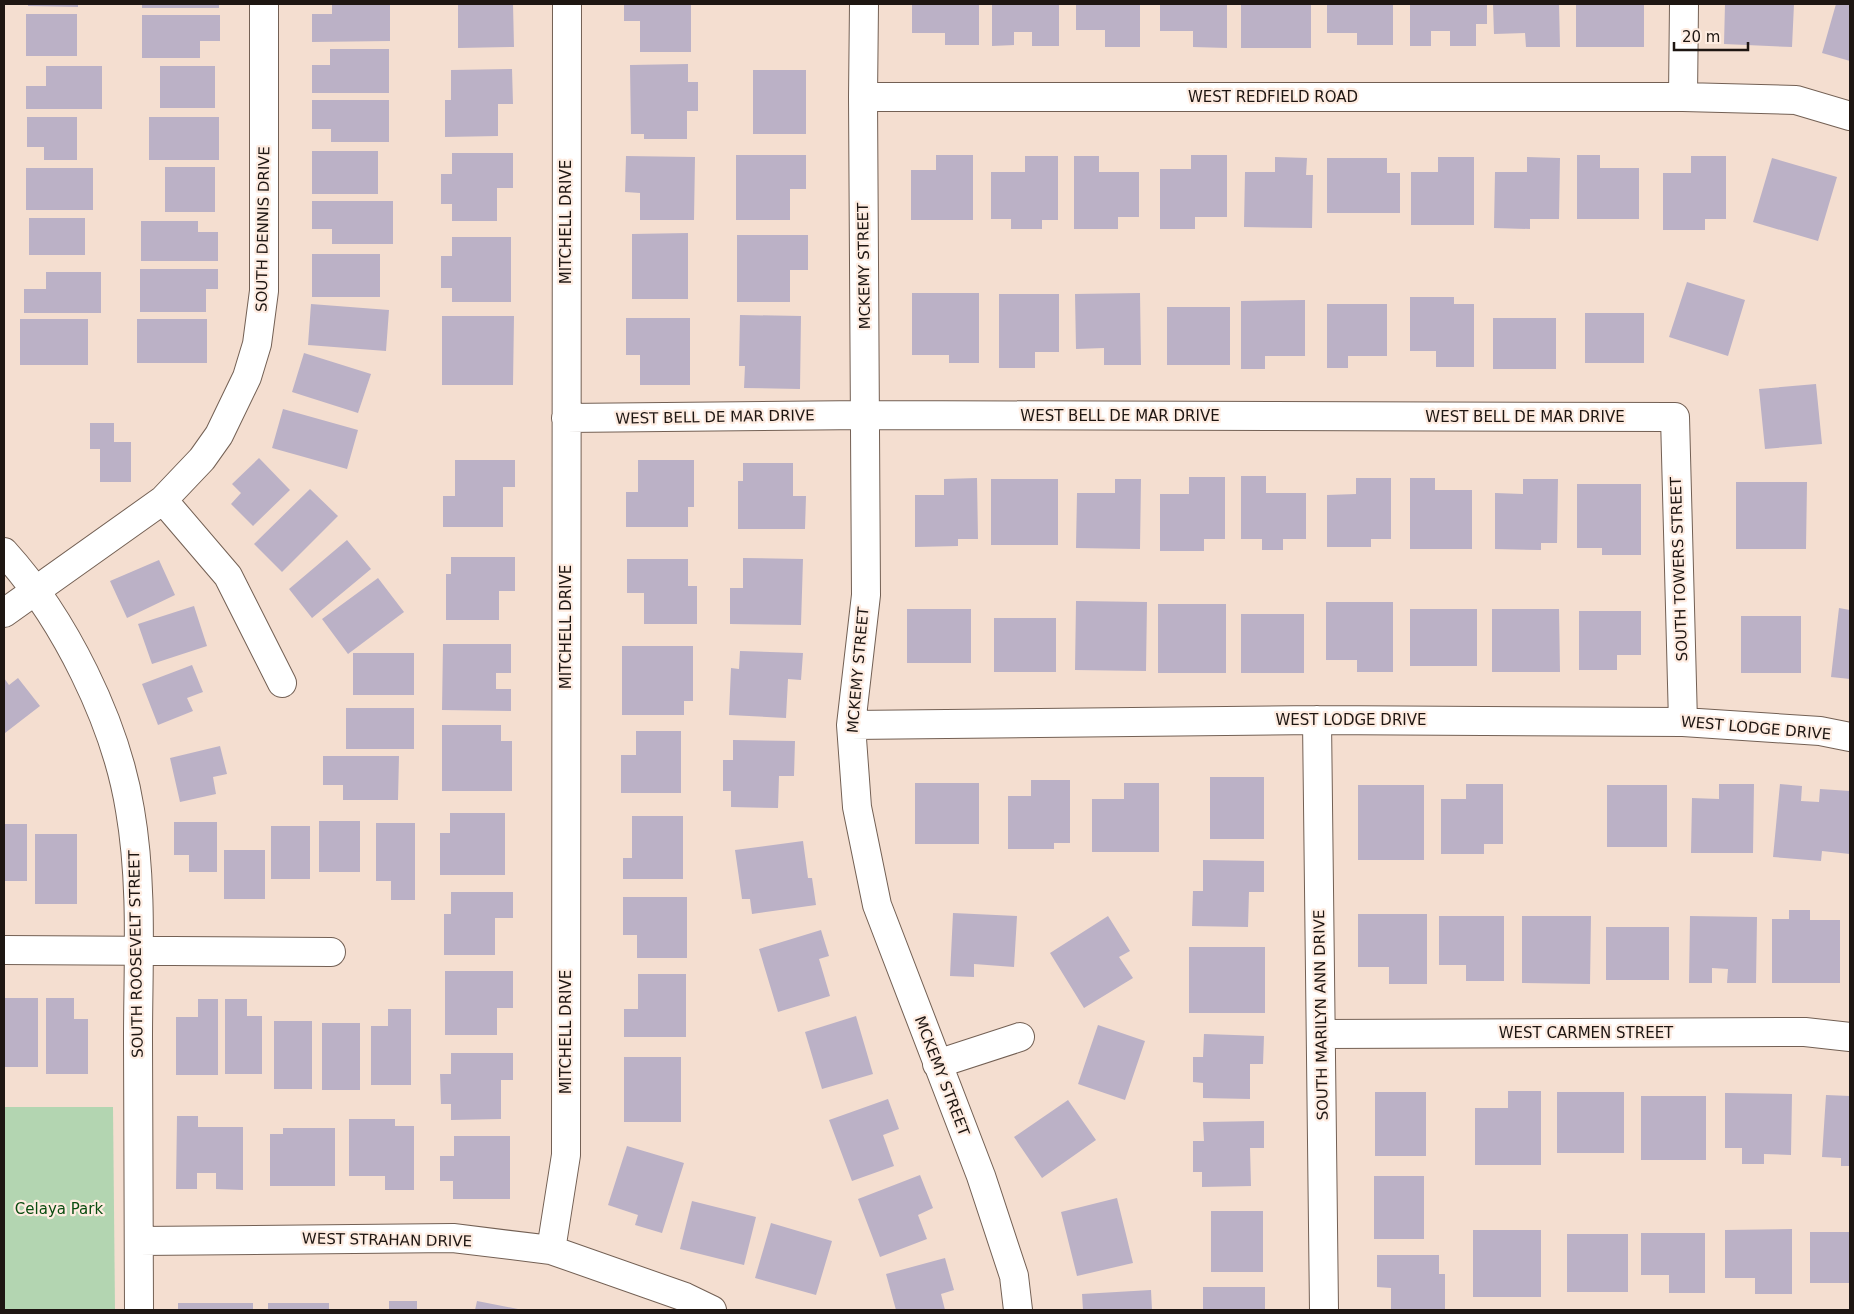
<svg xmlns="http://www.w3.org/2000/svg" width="1854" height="1314" viewBox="0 0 1854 1314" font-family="'DejaVu Sans',sans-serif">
	<rect width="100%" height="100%" fill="#f4ded0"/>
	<!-- park -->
	<path fill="#b3d5b1" d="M 4,1107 L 113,1107 L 115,1310 L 4,1310 Z"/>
	<!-- building -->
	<path fill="#bbb1c6" d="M 28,4 L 78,4 L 78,7 L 28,6 Z
		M 142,4 L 219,4 L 219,8 L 142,8 Z
		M 332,4 L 390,4 L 390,41 L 312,42 L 312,14 L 332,14 Z
		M 458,4 L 513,4 L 514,47 L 458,48 Z
		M 624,4 L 691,4 L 691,52 L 640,52 L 640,21 L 624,21 Z
		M 912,4 L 979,4 L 979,45 L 945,45 L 945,33 L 912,33 Z
		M 992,4 L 1059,4 L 1059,46 L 1032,46 L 1032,32 L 1014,32 L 1014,45 L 992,46 Z
		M 1076,4 L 1140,4 L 1140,47 L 1105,47 L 1105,30 L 1076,30 Z
		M 1160,4 L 1227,4 L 1227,48 L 1193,47 L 1193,31 L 1160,31 Z
		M 1241,4 L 1311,4 L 1311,48 L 1241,48 Z
		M 1327,4 L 1393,4 L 1393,45 L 1357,45 L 1357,33 L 1327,33 Z
		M 1410,4 L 1487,4 L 1487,24 L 1476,24 L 1476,46 L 1450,46 L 1450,31 L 1431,31 L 1431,46 L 1410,46 Z
		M 1493,4 L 1559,4 L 1560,47 L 1526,47 L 1525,33 L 1494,34 Z
		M 1576,4 L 1644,4 L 1644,47 L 1576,47 Z
		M 1725,4 L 1794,4 L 1792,47 L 1724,44 Z
		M 1836,4 L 1850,4 L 1850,61 L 1822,53 Z
		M 26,14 L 77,14 L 77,56 L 26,56 Z
		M 142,15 L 220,15 L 220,41 L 200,41 L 200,58 L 142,58 Z
		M 330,49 L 389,49 L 389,93 L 312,93 L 312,65 L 330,65 Z
		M 688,64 L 688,82 L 698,82 L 698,111 L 687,111 L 687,139 L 644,139 L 644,134 L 631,134 L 630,65 Z
		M 46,66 L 102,66 L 102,109 L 26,109 L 26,86 L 46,86 Z
		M 160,66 L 215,66 L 215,108 L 160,108 Z
		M 512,69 L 513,104 L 498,104 L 498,136 L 445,137 L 445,100 L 451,100 L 451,70 Z
		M 753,70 L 806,70 L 806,134 L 753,134 Z
		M 312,100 L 389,100 L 389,142 L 331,142 L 331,129 L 312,129 Z
		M 27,117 L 77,117 L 77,160 L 44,160 L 44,147 L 27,147 Z
		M 149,117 L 219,117 L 219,160 L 149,160 Z
		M 312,151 L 378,151 L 378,194 L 312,194 Z
		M 452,153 L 513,153 L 513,188 L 497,188 L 497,221 L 452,221 L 452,204 L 441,204 L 441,174 L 452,174 Z
		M 736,155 L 806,155 L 806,189 L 790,189 L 790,220 L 736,220 Z
		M 936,155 L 973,155 L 973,220 L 911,220 L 911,170 L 936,170 Z
		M 1191,155 L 1227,155 L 1227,217 L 1195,217 L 1195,229 L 1160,229 L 1160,169 L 1191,169 Z
		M 1577,155 L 1600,155 L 1600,168 L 1639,168 L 1639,219 L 1577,219 Z
		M 626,156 L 695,157 L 694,220 L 640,220 L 640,193 L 625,192 Z
		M 1025,156 L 1058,156 L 1058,220 L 1042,220 L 1042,229 L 1011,229 L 1011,219 L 991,219 L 991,172 L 1025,172 Z
		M 1074,156 L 1099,156 L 1099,172 L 1139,172 L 1139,217 L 1118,217 L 1118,229 L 1074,229 Z
		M 1691,156 L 1726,156 L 1726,219 L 1705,219 L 1705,230 L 1663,230 L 1663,173 L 1691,173 Z
		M 1275,157 L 1307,158 L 1306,175 L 1313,175 L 1312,228 L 1244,227 L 1245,172 L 1275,172 Z
		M 1438,157 L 1474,157 L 1474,225 L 1411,225 L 1411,172 L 1438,172 Z
		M 1527,157 L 1560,158 L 1559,219 L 1530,219 L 1530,229 L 1494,228 L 1495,172 L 1527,172 Z
		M 1327,158 L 1387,158 L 1387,173 L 1400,173 L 1400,213 L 1327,213 Z
		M 1772,158 L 1837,177 L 1818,241 L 1753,222 Z
		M 165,167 L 215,167 L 215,212 L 165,212 Z
		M 26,168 L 93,168 L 93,210 L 26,210 Z
		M 312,201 L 393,201 L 393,244 L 332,244 L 332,229 L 312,229 Z
		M 29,218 L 85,218 L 85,255 L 29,255 Z
		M 141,221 L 198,221 L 198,232 L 218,232 L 218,261 L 141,261 Z
		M 688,233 L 688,299 L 632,299 L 632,234 Z
		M 737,235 L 808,235 L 808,270 L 790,270 L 790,302 L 737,302 Z
		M 452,237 L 511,237 L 511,302 L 452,302 L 452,288 L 441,288 L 441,256 L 452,256 Z
		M 312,254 L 380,254 L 380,297 L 312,297 Z
		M 140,269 L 218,269 L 218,289 L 206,289 L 206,312 L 140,312 Z
		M 46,272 L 101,272 L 101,313 L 24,313 L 24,289 L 46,289 Z
		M 1687,282 L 1745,300 L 1728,356 L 1669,337 Z
		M 912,293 L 979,293 L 979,363 L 949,363 L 949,355 L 912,355 Z
		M 1140,293 L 1141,365 L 1104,365 L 1104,348 L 1076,349 L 1075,294 Z
		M 999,294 L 1059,294 L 1059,352 L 1035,352 L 1035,368 L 999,368 Z
		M 1410,297 L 1454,297 L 1454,304 L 1474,304 L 1474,367 L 1436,367 L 1436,351 L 1410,351 Z
		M 1305,300 L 1305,356 L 1265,356 L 1265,369 L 1241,369 L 1241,301 Z
		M 311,304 L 389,310 L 386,351 L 308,345 Z
		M 1327,304 L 1387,304 L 1387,356 L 1348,356 L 1348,368 L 1327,368 Z
		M 1167,307 L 1230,307 L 1230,365 L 1167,365 Z
		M 1585,313 L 1644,313 L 1644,363 L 1585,363 Z
		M 740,315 L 801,316 L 800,389 L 744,388 L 745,366 L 739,366 Z
		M 442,316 L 514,316 L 513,385 L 442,385 Z
		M 626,318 L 690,318 L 690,385 L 640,385 L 640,355 L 626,355 Z
		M 1493,318 L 1556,318 L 1556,369 L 1493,369 Z
		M 20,319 L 88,319 L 88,365 L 20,365 Z
		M 137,319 L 207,319 L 207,363 L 137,363 Z
		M 304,353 L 371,374 L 358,413 L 292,392 Z
		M 1816,384 L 1822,444 L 1765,449 L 1759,389 Z
		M 283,409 L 358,430 L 347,469 L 272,448 Z
		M 90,423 L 114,423 L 114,442 L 131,442 L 131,482 L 100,482 L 100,449 L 90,449 Z
		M 259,458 L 290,490 L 253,526 L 231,504 L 241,493 L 232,484 Z
		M 455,460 L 515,460 L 515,487 L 503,487 L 503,527 L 443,527 L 443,496 L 455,496 Z
		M 638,460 L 694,460 L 694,507 L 688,507 L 688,527 L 626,527 L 626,492 L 638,492 Z
		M 743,463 L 793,463 L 793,496 L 806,496 L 805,529 L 738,529 L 738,481 L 743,481 Z
		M 1241,476 L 1266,476 L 1266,493 L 1306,493 L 1306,539 L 1283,539 L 1283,550 L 1262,550 L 1262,539 L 1241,539 Z
		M 1189,477 L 1225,477 L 1225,539 L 1204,539 L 1204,551 L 1160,551 L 1160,494 L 1189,494 Z
		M 977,478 L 978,539 L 958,539 L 958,546 L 915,547 L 915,495 L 944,495 L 944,479 Z
		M 1356,478 L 1391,478 L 1391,539 L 1371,539 L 1371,547 L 1327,547 L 1327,495 L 1356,494 Z
		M 1410,478 L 1435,478 L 1435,490 L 1472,490 L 1472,549 L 1410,549 Z
		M 991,479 L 1058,479 L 1058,545 L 991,545 Z
		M 1115,479 L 1141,479 L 1140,549 L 1076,548 L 1077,493 L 1115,493 Z
		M 1523,479 L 1558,479 L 1557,543 L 1541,543 L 1541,550 L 1495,549 L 1495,493 L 1523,494 Z
		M 1736,482 L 1807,482 L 1806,549 L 1736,549 Z
		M 1577,484 L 1641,484 L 1641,555 L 1602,555 L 1602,548 L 1577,548 Z
		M 310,489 L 338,516 L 282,572 L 254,544 Z
		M 347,540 L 371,569 L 312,618 L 289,589 Z
		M 451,557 L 515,557 L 515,591 L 499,591 L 499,620 L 446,620 L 446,574 L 451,574 Z
		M 743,558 L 803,559 L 801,625 L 730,624 L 730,588 L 743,588 Z
		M 627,559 L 688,559 L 688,586 L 697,586 L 697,624 L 644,624 L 644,593 L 627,593 Z
		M 159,560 L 175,595 L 127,618 L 110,581 Z
		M 378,578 L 404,612 L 348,654 L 322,619 Z
		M 1076,601 L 1147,602 L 1146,671 L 1075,670 Z
		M 1326,602 L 1393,602 L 1393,672 L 1357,672 L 1357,660 L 1326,660 Z
		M 1158,604 L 1226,604 L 1226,673 L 1158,673 Z
		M 194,606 L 207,646 L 152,664 L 138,624 Z
		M 1839,608 L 1850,610 L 1850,679 L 1831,677 Z
		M 907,609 L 971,609 L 971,663 L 907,663 Z
		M 1410,609 L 1477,609 L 1477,666 L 1410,666 Z
		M 1492,609 L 1559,609 L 1560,672 L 1492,672 Z
		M 1579,611 L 1641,611 L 1641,655 L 1617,655 L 1617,670 L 1579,670 Z
		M 1241,614 L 1304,614 L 1304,673 L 1241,673 Z
		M 1741,616 L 1801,616 L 1801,673 L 1741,673 Z
		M 994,618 L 1056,618 L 1056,672 L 994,672 Z
		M 443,644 L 511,644 L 511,673 L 496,673 L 496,689 L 511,689 L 511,711 L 442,710 Z
		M 622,646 L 693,646 L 693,701 L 684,701 L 684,715 L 622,715 Z
		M 740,651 L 803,653 L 801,680 L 788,679 L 786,718 L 729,715 L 731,668 L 739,669 Z
		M 353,653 L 414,653 L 414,695 L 353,695 Z
		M 192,665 L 203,692 L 187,698 L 193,711 L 158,725 L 142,684 Z
		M 4,678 L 9,685 L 18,678 L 40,706 L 5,733 Z
		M 346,708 L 414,708 L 414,749 L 346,749 Z
		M 442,725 L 501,725 L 501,741 L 512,741 L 512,791 L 442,791 Z
		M 636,731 L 681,731 L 681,793 L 621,793 L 621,755 L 636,755 Z
		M 733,740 L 795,741 L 794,776 L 779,776 L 778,808 L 731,807 L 731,791 L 723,791 L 723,760 L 733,760 Z
		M 220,746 L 227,774 L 213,777 L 216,794 L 180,802 L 170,758 Z
		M 323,756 L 399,756 L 398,800 L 343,800 L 343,785 L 323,785 Z
		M 1210,777 L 1264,777 L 1264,839 L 1210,839 Z
		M 1031,780 L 1070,780 L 1070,843 L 1054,843 L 1054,849 L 1008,849 L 1008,796 L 1031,796 Z
		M 915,783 L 979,783 L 979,844 L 915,844 Z
		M 1124,783 L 1159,783 L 1159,852 L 1092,852 L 1092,799 L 1124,799 Z
		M 1466,784 L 1503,784 L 1503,844 L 1484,844 L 1484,854 L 1441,854 L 1441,799 L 1466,799 Z
		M 1719,784 L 1754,784 L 1753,853 L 1691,853 L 1692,798 L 1719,799 Z
		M 1780,784 L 1802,786 L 1801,801 L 1819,802 L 1820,789 L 1850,791 L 1850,854 L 1822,851 L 1821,861 L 1773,857 Z
		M 1358,785 L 1424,785 L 1424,860 L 1358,860 Z
		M 1607,785 L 1667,785 L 1667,847 L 1607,847 Z
		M 450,813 L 505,813 L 505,875 L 440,875 L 440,833 L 450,833 Z
		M 632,816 L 683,816 L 683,879 L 623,879 L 623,858 L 632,858 Z
		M 319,821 L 360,821 L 360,872 L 319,872 Z
		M 174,822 L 217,822 L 217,872 L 189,872 L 189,855 L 174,855 Z
		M 376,823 L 415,823 L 415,900 L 391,900 L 391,881 L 376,881 Z
		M 4,824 L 27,824 L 27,881 L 4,881 Z
		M 271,826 L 310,826 L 310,879 L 271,879 Z
		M 35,834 L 77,834 L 77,904 L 35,904 Z
		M 803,841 L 808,878 L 812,878 L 816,905 L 752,914 L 750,899 L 742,899 L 735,850 Z
		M 224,850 L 265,850 L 265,899 L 224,899 Z
		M 1203,860 L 1264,861 L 1264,892 L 1249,892 L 1248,927 L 1192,926 L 1193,891 L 1203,891 Z
		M 451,892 L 513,892 L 513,918 L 495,918 L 495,955 L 444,955 L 444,914 L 451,914 Z
		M 623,897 L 687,897 L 687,958 L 637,958 L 637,935 L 623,935 Z
		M 1789,910 L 1810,910 L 1810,920 L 1840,920 L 1840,983 L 1772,983 L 1772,919 L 1789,919 Z
		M 953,913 L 1017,916 L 1014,967 L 974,964 L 974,977 L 950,976 Z
		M 1358,914 L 1427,914 L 1427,984 L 1389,984 L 1389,967 L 1358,967 Z
		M 1108,916 L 1130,951 L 1119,957 L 1133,978 L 1084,1008 L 1050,953 Z
		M 1439,916 L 1504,916 L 1504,981 L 1466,981 L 1466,965 L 1439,965 Z
		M 1522,916 L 1591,916 L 1590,984 L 1522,983 Z
		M 1690,916 L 1757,917 L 1756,983 L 1727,983 L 1728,969 L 1712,968 L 1712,983 L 1689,983 Z
		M 1606,927 L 1669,927 L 1669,980 L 1606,980 Z
		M 821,930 L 829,956 L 819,959 L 830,996 L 778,1012 L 759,949 Z
		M 1189,947 L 1265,947 L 1265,1013 L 1189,1013 Z
		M 445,971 L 513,971 L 513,1008 L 497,1008 L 497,1035 L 445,1035 Z
		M 638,974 L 686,974 L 686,1037 L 624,1037 L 624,1009 L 638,1009 Z
		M 4,998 L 38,998 L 38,1067 L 4,1067 Z
		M 46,998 L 74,998 L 74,1019 L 88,1019 L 88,1074 L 46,1074 Z
		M 198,999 L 218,999 L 218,1075 L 176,1075 L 176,1017 L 198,1017 Z
		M 225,999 L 247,999 L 247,1016 L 262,1016 L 262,1074 L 225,1074 Z
		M 388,1009 L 411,1009 L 411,1085 L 371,1085 L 371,1026 L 388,1026 Z
		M 856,1016 L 873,1074 L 822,1089 L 805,1032 Z
		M 274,1021 L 312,1021 L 312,1089 L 274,1089 Z
		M 322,1023 L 360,1023 L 360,1090 L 322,1090 Z
		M 1098,1025 L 1145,1041 L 1125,1100 L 1078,1084 Z
		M 1204,1034 L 1264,1036 L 1263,1064 L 1250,1064 L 1250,1099 L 1203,1098 L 1203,1083 L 1193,1082 L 1193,1057 L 1203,1057 Z
		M 451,1053 L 513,1053 L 513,1080 L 501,1080 L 501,1119 L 451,1120 L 451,1104 L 441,1104 L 440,1074 L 451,1074 Z
		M 624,1057 L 681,1057 L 681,1122 L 624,1122 Z
		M 1508,1091 L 1541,1091 L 1541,1165 L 1475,1165 L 1475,1108 L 1508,1108 Z
		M 1375,1092 L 1426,1092 L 1426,1156 L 1375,1156 Z
		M 1557,1092 L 1624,1092 L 1624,1153 L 1557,1153 Z
		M 1725,1093 L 1792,1094 L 1791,1155 L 1764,1154 L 1764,1164 L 1742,1164 L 1742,1148 L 1725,1148 Z
		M 1826,1095 L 1850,1096 L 1850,1166 L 1841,1166 L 1841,1158 L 1822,1157 Z
		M 1641,1096 L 1706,1096 L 1706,1160 L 1641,1160 Z
		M 888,1099 L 899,1129 L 883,1135 L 894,1166 L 852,1181 L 829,1120 Z
		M 1068,1100 L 1096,1140 L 1042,1178 L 1014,1137 Z
		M 177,1116 L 198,1116 L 198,1127 L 243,1127 L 243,1190 L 216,1189 L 216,1173 L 197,1173 L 197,1189 L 176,1189 Z
		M 349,1119 L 395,1119 L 395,1126 L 414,1126 L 414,1190 L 385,1190 L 385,1176 L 349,1176 Z
		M 1264,1121 L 1264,1148 L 1250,1148 L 1251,1186 L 1202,1187 L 1202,1172 L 1193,1172 L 1193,1141 L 1204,1141 L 1203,1122 Z
		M 283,1128 L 335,1128 L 335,1186 L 270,1186 L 270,1134 L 283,1134 Z
		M 454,1136 L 510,1136 L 510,1199 L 453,1199 L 453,1181 L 440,1181 L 440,1156 L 454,1156 Z
		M 627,1146 L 684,1163 L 662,1233 L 635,1225 L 638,1215 L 608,1205 Z
		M 920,1175 L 933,1208 L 918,1215 L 927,1239 L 880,1257 L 858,1199 Z
		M 1374,1176 L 1424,1176 L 1424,1239 L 1374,1239 Z
		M 1117,1198 L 1133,1263 L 1077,1276 L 1061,1212 Z
		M 692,1201 L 756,1217 L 744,1265 L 680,1249 Z
		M 1211,1211 L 1263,1211 L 1263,1272 L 1211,1272 Z
		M 771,1223 L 832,1241 L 816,1295 L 755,1278 Z
		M 1792,1229 L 1792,1294 L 1755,1294 L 1755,1278 L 1725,1278 L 1725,1230 Z
		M 1473,1230 L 1541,1230 L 1541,1297 L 1473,1297 Z
		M 1810,1232 L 1850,1232 L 1850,1283 L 1810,1283 Z
		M 1641,1233 L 1705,1233 L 1705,1293 L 1669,1293 L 1669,1275 L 1641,1275 Z
		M 1567,1234 L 1628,1234 L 1628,1292 L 1567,1292 Z
		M 1377,1255 L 1439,1255 L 1439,1274 L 1445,1274 L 1445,1310 L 1391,1310 L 1391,1288 L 1377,1287 Z
		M 945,1258 L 954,1290 L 941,1294 L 945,1310 L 896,1310 L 886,1274 Z
		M 1203,1287 L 1265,1287 L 1265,1310 L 1203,1310 Z
		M 1151,1290 L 1152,1310 L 1083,1310 L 1082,1294 Z
		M 389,1301 L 417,1301 L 417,1310 L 389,1310 Z
		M 477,1301 L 518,1309 L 518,1310 L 475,1310 Z
		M 178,1303 L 253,1303 L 253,1310 L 178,1310 Z
		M 268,1303 L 329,1303 L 329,1310 L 268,1310 Z"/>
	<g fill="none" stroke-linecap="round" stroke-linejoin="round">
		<!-- street casing -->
		<g stroke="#736054" stroke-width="30">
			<path id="street" d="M 864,4 L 863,97 L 866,595 L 851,725 L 857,807 L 877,905 L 981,1176 L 1014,1276 L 1018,1310
				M 863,97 L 1683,97 L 1796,100 L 1850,116
				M 1683,97 L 1684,4
				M 566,418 L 866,415 L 1675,417 L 1683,722
				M 163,500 L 228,576 L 282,683
				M 4,552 C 64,618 116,722 130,810 C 143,885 138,964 138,1040 C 139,1130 139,1220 139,1310
				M 4,613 L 163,500 L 202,459 L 219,435 L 247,377 L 257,344 L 264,291 L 264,4
				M 1317,720 L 1324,1310
				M 851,725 L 1317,720 L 1683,722 L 1820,731 L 1850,737
				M 4,950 L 331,952
				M 1322,1034 L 1805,1032 L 1850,1037
				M 937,1064 L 1020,1037
				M 139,1241 L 453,1238 L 551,1250 L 685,1297 L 712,1310
				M 551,1250 L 566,1155 L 567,4"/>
		</g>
		<!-- street -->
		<use href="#street" stroke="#fff" stroke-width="28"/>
	</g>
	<g text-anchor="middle" stroke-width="4.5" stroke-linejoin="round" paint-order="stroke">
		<!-- street labels -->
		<g font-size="15" fill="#1e1612" stroke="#feece1">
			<text x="1273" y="102">WEST REDFIELD ROAD</text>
			<text transform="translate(566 222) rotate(-90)" y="5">MITCHELL DRIVE</text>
			<text transform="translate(263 229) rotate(-89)" y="5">SOUTH DENNIS DRIVE</text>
			<text transform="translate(864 266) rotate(-91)" y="5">MCKEMY STREET</text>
			<text x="1120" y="421">WEST BELL DE MAR DRIVE</text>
			<text transform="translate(715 417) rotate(-1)" y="5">WEST BELL DE MAR DRIVE</text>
			<text x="1525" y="422">WEST BELL DE MAR DRIVE</text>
			<text transform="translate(1679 569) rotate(-92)" y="5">SOUTH TOWERS STREET</text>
			<text transform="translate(566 627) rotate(-90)" y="5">MITCHELL DRIVE</text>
			<text transform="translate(858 670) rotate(-85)" y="5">MCKEMY STREET</text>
			<text x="1351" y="725">WEST LODGE DRIVE</text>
			<text transform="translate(1756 728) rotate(5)" y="5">WEST LODGE DRIVE</text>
			<text transform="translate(136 954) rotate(-91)" y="5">SOUTH ROOSEVELT STREET</text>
			<text transform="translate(1321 1015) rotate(-91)" y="5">SOUTH MARILYN ANN DRIVE</text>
			<text transform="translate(566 1032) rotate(-90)" y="5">MITCHELL DRIVE</text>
			<text x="1586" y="1038">WEST CARMEN STREET</text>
			<text transform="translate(942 1076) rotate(69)" y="5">MCKEMY STREET</text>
			<text transform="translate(387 1240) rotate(1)" y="5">WEST STRAHAN DRIVE</text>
		</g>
		<!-- park labels -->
		<g font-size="15" fill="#0a4c10" stroke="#feece1">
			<text x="59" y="1214">Celaya Park</text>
		</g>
	</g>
	<!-- border -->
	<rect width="1854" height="1314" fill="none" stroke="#1e1612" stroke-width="10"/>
	<!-- scale -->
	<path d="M1674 42v8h74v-8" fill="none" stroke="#1e1612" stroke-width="2.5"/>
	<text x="1682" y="42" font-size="15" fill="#1e1612" stroke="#feece1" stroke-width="4" paint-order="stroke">20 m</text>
</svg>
